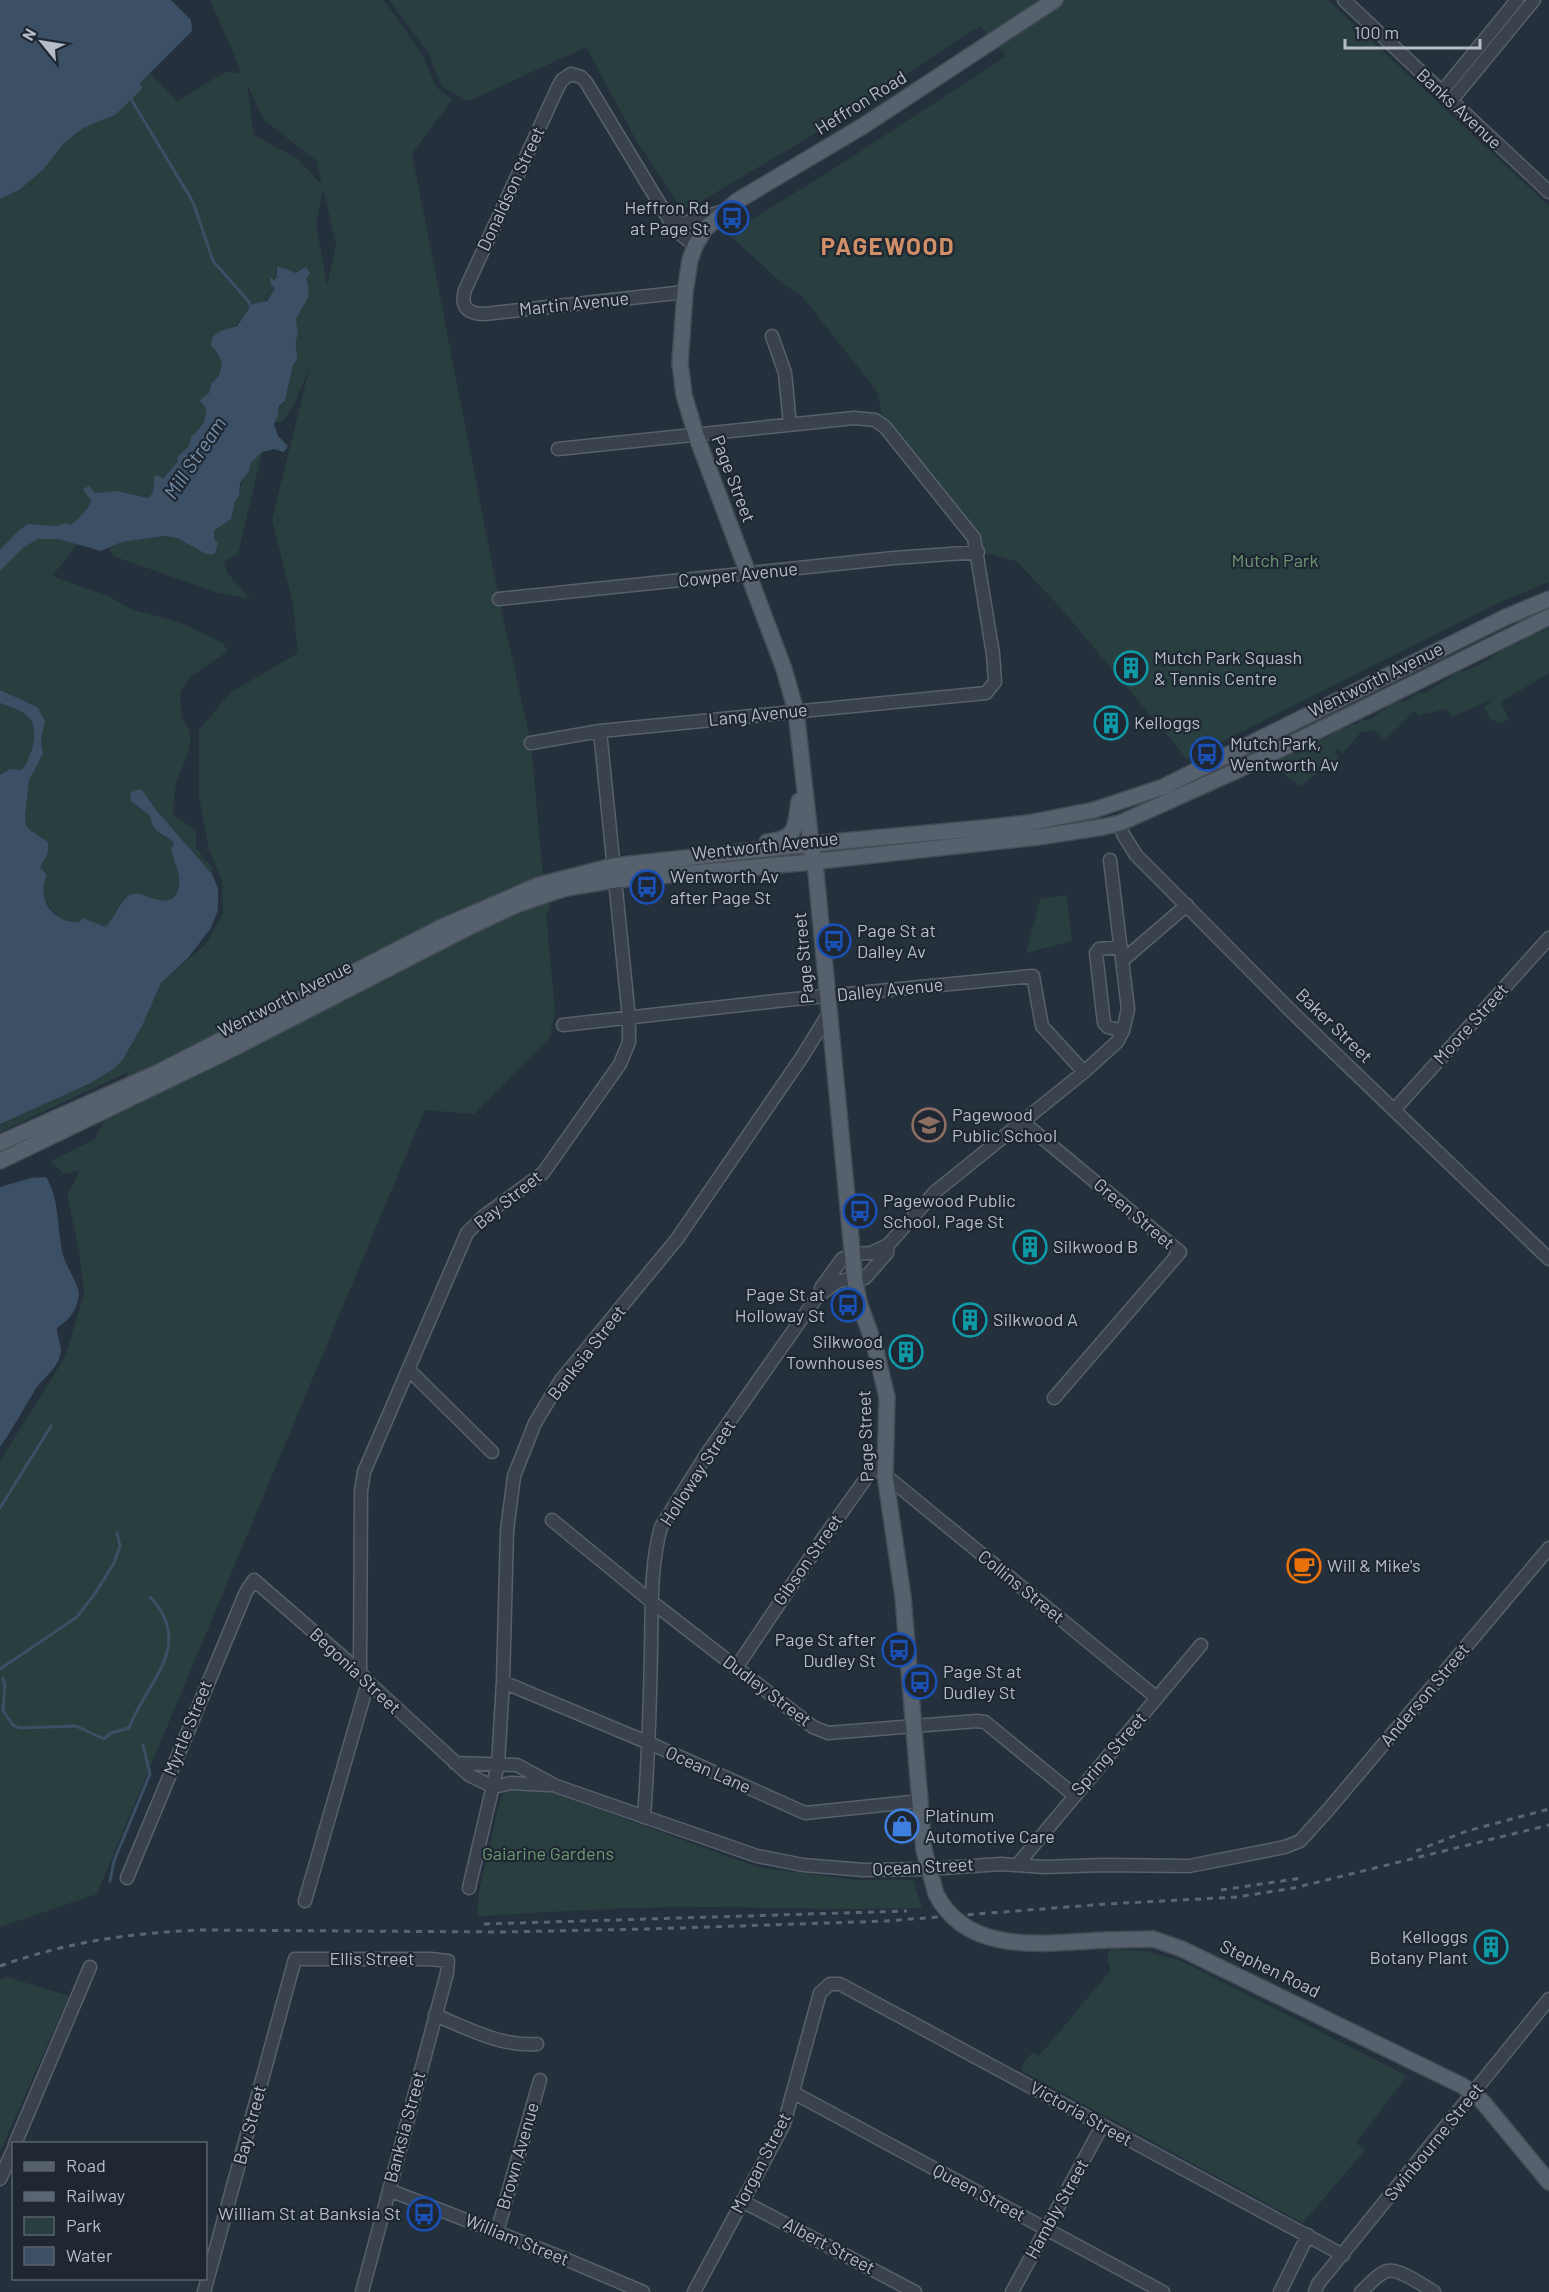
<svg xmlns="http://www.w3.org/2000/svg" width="1549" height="2292" viewBox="0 0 1549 2292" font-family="Barlow,sans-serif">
	<rect width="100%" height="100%" fill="#25303d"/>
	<!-- green -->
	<path fill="#283e3f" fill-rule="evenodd" d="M 210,0 L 384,0 L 424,57 L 436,87 L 452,100 L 412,153 L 499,599 L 531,743 L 542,867 L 550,908 L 546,914 L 555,1010 L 550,1037 L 474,1114 L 425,1110 L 97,1894 L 0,1927 L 0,1461 L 65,1357 L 84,1294 L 79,1249 L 67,1196 L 80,1170 L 64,1174 L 51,1161 L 95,1139 L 128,1072 L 0,1132 L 0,1124 L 89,1084 L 124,1058 L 143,1024 L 161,983 L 206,944 L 223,913 L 222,880 L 209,850 L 199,797 L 199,730 L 231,692 L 298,653 L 293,604 L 272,520 L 310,365 L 297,399 L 283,422 L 275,422 C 284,401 287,376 298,355 C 295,345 294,327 296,317 C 297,310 305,301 309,296 L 308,281 L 306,281 L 310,273 L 306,267 L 295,273 L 281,268 L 276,270 L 277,277 L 274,280 L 269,279 L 275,288 L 264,303 L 252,304 L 246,314 L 234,327 L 218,354 C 226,364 219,377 211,384 L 209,393 L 200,402 L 206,405 C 208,418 201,429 191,437 L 189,446 L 178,457 L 179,461 L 163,479 L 160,478 L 153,483 C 155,490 153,493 148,498 L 119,492 L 52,576 L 108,596 L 131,609 L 181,623 L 223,643 L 228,651 L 190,677 L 180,693 L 182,720 C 201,737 183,762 177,781 C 174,791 174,803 173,814 L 196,831 L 196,848 L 213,869 L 212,874 L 157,811 L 142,790 L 131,801 L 150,816 L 155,831 L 168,837 L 174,843 L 171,850 C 172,856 176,861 178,867 C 180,873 181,883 179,890 C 170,918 141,884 126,897 C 117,905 115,919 105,928 L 83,918 L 78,922 L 61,920 C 47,906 38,895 47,875 L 39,867 L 46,858 L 43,837 C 37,835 31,833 28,827 C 22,817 26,782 32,772 C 37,765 43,757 43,747 C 43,744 41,741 41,738 C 41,722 49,717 33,705 L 0,690 L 0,170 L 130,52 L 177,101 L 225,72 L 242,73 ZM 247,84 L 264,120 L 317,161 L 322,185 L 298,159 L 254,135 ZM 323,189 L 336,244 L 327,285 L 316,224 Z
		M 389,0 L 1328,0 L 1549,206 L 1549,582 L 1498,603 L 1187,759 L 1060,607 L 1016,561 L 979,551 L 885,427 L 877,391 L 801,295 L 783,284 L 728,234 L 835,168 L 1006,56 L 980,26 L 824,128 L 695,205 L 682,209 L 636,140 L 586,47 L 469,101 L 442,87 L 429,54 Z
		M 262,452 L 238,554 L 223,562 L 228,574 L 251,599 L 218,593 L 113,556 L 109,548 L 122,542 L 165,536 L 177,538 L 197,549 L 215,554 L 218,543 L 214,538 L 214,531 L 230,520 C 234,501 246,464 262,452 Z
		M 1549,625 L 1549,673 L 1501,702 L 1509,719 L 1501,723 L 1490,719 L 1484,708 L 1493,699 L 1451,717 L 1447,709 L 1419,715 L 1415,711 C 1405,719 1391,737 1380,740 L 1380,735 L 1373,730 L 1361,732 L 1343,753 L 1338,749 L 1335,752 L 1339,757 L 1335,762 L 1332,761 L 1331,764 L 1325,767 L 1318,767 L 1317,773 L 1301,786 C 1290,779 1277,773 1279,759 L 1291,753 L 1299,752 L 1307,743 L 1317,738 L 1323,739 L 1333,734 L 1339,728 L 1342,729 L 1354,724 L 1356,725 L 1361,720 L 1370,720 L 1383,710 L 1386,711 L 1387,704 L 1396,698 L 1400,702 L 1405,702 L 1417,693 L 1424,693 L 1453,676 L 1453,672 L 1456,669 L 1463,672 C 1482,664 1499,655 1512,640 L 1517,644 L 1537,629 L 1542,632 L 1546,630 Z
		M 0,703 C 10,707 24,710 30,719 C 40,733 30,759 22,770 L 15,769 L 0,775 Z
		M 1067,895 L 1072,941 L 1026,953 L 1040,899 Z
		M 514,1788 L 546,1790 L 757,1867 L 858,1880 L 913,1880 L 922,1908 C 849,1911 777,1907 703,1907 C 630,1907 557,1911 485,1916 L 477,1915 L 479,1892 L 500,1800 L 504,1792 Z
		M 1111,1949 L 1144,1951 L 1179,1960 L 1407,2076 L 1356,2143 L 1365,2150 L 1303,2223 L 1022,2071 L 1022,2065 L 1033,2052 L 1039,2056 L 1111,1970 C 1107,1961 1105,1958 1111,1949 Z
		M 7,1977 L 69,1996 L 0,2152 L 0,1980 Z"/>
	<!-- water -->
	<path fill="#3b4f65" d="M 0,0 L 171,0 L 191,20 L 192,31 L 140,83 L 142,89 L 115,115 L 83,128 L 64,143 L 43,170 L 19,190 L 0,199 Z
		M 277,267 L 287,269 L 295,273 L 306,267 L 310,273 L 306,280 L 308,282 L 309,296 L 296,319 L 298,335 C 293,343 298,349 297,359 L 293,365 L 285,400 L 279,406 L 278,416 L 274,424 L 278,436 L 288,446 L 284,452 L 274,449 L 262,452 L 251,463 L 249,471 L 240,483 L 239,496 L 235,501 L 231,519 L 214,531 L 214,538 L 218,543 L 215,554 L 206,554 L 177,538 L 165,536 L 122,542 L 101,551 L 58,539 L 38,539 L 23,548 L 0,571 L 0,550 L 19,530 L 28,524 L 57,526 L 66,523 L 71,525 C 78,519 89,509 91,501 L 83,489 L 89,486 L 95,493 L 116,491 L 148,498 C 156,491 153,487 154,477 L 157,475 L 163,479 L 178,461 L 177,457 L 189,446 L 191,437 C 202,428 214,410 199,401 L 209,393 L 211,384 C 225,371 225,360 211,346 C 212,329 224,331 237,326 L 252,304 L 267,301 L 275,288 L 271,285 L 269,276 L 274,280 L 277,277 Z
		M 0,690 L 33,705 L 38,708 L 45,721 L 41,739 L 43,754 L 29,780 L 25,815 L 26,825 L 30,830 L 48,842 C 49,853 46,858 40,867 L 47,875 C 36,898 52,923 78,922 L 83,918 L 105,927 C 115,919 118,903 128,896 C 142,887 154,907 174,898 C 186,880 175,867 171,850 L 174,843 C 160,829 155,838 150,816 L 131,801 L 130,793 L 139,789 L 142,790 L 157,811 L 212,874 L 218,888 L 218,910 L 211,928 L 188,958 L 161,983 L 143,1024 L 124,1058 L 115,1068 L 89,1084 L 0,1124 L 0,775 L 10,769 L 22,770 C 30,759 40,733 30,719 C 23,710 10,707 0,703 Z
		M 46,1177 C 60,1200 57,1229 63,1255 C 66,1266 79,1285 79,1294 C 77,1311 70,1319 57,1328 C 57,1336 61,1345 61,1351 C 59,1368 44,1377 35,1390 C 23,1409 13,1429 0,1447 L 0,1187 L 31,1178 Z"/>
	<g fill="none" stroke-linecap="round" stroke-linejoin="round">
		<!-- stream -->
		<path stroke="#3b4f65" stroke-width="3" d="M 131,99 L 193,202 L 213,261 L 249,302 L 252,309
			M 0,1508 L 51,1426
			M 0,1669 L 77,1617 L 96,1592 L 114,1563 L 120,1546 L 117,1533
			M 3,1678 L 5,1685 L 3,1711 L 13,1725 L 19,1728 L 76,1726 L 104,1739 L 111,1733 L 129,1728 C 146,1682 196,1646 150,1597
			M 110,1881 L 114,1861 L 150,1774 L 143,1745"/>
		<!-- minor casing -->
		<g stroke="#57606b" stroke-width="15">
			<path id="minor" d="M 1344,0 L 1549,192
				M 1441,93 L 1517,0
				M 1451,101 L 1534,0
				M 670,221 L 684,223 L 721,212
				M 685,292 L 484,314 C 468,314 460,307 465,290 L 558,87 L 562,80 L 571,74 L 581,77 L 586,82 L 670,221 L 678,232 L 695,246
				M 772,336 L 785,373 L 790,425
				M 499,599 L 894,558 L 978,552
				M 531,743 L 600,731 L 986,693 L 995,682 L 993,654 L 974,538 L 885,427 L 875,420 L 854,418 L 558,449
				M 1120,823 L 1123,834 L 1136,855 L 1293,1013 L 1549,1259
				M 1121,947 L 1099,949 L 1096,953 L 1104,1023 L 1108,1027 L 1123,1031
				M 1123,960 L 1187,905
				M 563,1025 L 785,1000 L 1033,976 L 1042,1026 L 1084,1072
				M 1394,1110 L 1549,938
				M 1023,1122 L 1180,1252 L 1054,1398
				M 821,1288 L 842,1259 L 852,1254 L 871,1253 L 888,1245
				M 409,1370 L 492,1452
				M 885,1475 L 1157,1698
				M 552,1520 L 652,1602 L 813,1727 L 828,1733 L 977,1721 L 985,1722 L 1074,1795
				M 736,1668 L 824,1537 L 867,1477 L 885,1456
				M 360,1672 L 361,1491 L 364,1472 L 467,1233 L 484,1216 L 543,1173 L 620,1064 L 629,1042 L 629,1018 L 600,731
				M 503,1682 L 649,1743 L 805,1813 L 921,1801
				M 455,1763 L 517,1765 L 556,1786 L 757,1856 L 803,1865 L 864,1870 L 928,1869 L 1001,1864 L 1044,1867 L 1103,1865 L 1189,1866 L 1285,1847 L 1300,1841 L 1328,1810 L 1549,1548
				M 644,1817 C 648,1762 650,1707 651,1651 C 652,1611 650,1566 661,1527 L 708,1452 L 817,1297 L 838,1281 L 865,1278 L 887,1253 L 888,1245 L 935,1192 L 1084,1072 L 1117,1042 L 1123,1031 L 1128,1009 L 1110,860
				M 1018,1864 L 1201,1645
				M 127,1878 L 246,1592 L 254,1580 L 360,1672 L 368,1682 L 469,1775 L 494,1787 L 510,1783 L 549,1785
				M 469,1888 L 498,1764 L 503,1682 L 507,1531 L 514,1476 L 535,1423 L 561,1380 L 677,1239 L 802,1057 L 829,1013
				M 305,1901 L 368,1682
				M 435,2015 C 467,2028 501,2047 537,2044
				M 794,2093 L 1163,2292
				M 15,2144 L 90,1967
				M 0,2179 L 14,2148
				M 389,2190 L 563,2258 L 643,2292
				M 742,2201 L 915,2292
				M 497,2232 L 540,2080
				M 204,2292 L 295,1959 L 431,1959 L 448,1961 L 447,1973 L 362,2292
				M 694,2292 L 784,2124 L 820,1993 L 830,1984 L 840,1984 L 1343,2255
				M 1012,2292 L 1102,2126
				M 1280,2292 L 1308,2235
				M 1315,2292 L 1318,2284 L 1549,1999
				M 1361,2292 C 1368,2286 1377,2274 1387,2271 C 1399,2268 1424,2286 1434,2292"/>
		</g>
		<!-- major casing -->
		<g stroke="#424b56" stroke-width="18">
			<path id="major" d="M 767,842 C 799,839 795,825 799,801
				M 0,1143 L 159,1072 L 442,927 L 539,885 L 613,866 L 811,844 L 993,827 L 1028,823 L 1094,810 L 1163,787 L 1506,617 L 1549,599
				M 0,1161 L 222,1054 L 465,929 L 516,905 L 566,888 L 615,880 L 801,863 L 1038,837 L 1103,827 L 1120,823 L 1240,769 L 1549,617
				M 936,1894 L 924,1850 L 903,1597 L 885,1475 L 887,1397 L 875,1347 L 859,1302 L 855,1281 L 816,873 L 811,844 L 796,711 L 784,669 L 696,435 L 684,395 L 680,363 L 685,292 L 690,260 L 695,246 L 705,229 L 737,201 L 863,126 L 1055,0
				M 1107,1940 L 1153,1939 L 1182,1949 L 1463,2086 L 1482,2101 L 1549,2182"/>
		</g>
		<!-- minor -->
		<use href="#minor" stroke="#39424d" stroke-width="12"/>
		<!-- major -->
		<use href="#major" stroke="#57616d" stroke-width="15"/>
		<!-- rail -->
		<path stroke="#5b6674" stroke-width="3" stroke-dasharray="6 6" stroke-linecap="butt" d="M 1416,1851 L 1467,1831 L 1549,1809
			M 1221,1890 L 1302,1878
			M 484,1924 L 907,1911
			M 0,1966 C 67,1942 130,1933 201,1930 L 501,1932 L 647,1929 L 886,1921 L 1106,1904 L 1237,1897 L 1294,1888 L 1549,1825"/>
		<!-- major-bridge casing -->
		<g stroke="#424b56" stroke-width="18" stroke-linecap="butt">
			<path id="major-bridge" d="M 936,1894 C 969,1958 1048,1942 1107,1940"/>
		</g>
		<!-- major-bridge -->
		<use href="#major-bridge" stroke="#57616d" stroke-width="15"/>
	</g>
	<!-- icons -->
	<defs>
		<g id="bus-ring" transform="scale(1.725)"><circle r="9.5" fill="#1e2732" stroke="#1a4fb4" stroke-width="1.5"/><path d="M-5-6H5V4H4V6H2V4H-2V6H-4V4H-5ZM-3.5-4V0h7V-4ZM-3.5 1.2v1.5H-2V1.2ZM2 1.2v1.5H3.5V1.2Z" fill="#1a4fb4"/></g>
		<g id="building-ring" transform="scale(1.725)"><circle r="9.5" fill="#1e2732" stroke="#0f9aa8" stroke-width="1.5"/><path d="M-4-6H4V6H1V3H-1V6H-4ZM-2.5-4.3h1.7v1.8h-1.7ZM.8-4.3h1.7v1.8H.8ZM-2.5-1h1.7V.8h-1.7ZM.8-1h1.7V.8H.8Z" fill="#0f9aa8"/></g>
		<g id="school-ring" transform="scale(1.725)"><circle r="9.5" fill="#1e2732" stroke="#8d6e63" stroke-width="1.5"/><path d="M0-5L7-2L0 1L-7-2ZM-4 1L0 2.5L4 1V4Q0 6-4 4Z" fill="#8d6e63"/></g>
		<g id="cafe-ring" transform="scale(1.725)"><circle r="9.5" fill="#1e2732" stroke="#e8710a" stroke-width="1.5"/><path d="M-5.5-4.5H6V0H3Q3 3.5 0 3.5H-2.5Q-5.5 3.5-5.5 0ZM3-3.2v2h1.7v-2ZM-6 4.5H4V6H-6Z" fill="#e8710a"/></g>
		<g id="shop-ring" transform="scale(1.725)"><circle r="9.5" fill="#1e2732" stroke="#3f7fe0" stroke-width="1.5"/><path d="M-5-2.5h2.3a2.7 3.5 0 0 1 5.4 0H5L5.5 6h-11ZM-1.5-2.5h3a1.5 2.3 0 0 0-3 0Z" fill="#3f7fe0"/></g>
	</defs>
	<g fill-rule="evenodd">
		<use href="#bus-ring" x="732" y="218"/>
		<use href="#building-ring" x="1131" y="668"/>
		<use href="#building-ring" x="1111" y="723"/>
		<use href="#bus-ring" x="1207" y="754"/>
		<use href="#bus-ring" x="647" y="887"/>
		<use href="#bus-ring" x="834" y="941"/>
		<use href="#school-ring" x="929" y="1125"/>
		<use href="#bus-ring" x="860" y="1211"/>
		<use href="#building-ring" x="1030" y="1247"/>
		<use href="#bus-ring" x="848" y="1305"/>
		<use href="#building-ring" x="970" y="1320"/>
		<use href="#building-ring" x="906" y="1352"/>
		<use href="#cafe-ring" x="1304" y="1566"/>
		<use href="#bus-ring" x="899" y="1650"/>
		<use href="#bus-ring" x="920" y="1682"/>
		<use href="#shop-ring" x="902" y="1826"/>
		<use href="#building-ring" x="1491" y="1947"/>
		<use href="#bus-ring" x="424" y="2214"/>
	</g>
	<g text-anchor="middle" stroke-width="4.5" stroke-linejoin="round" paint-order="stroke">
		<!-- street labels -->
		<g font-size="18" fill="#b5bdc8" stroke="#1e2732">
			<text transform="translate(861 103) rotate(-32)" y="6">Heffron Road</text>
			<text transform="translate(1459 109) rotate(43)" y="6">Banks Avenue</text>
			<text transform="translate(511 189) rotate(-65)" y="6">Donaldson Street</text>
			<text transform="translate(574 304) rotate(-6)" y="6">Martin Avenue</text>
			<text transform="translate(733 479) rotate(69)" y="6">Page Street</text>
			<text transform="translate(738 575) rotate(-6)" y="6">Cowper Avenue</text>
			<text transform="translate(1376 680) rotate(-26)" y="6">Wentworth Avenue</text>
			<text transform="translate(758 715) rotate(-6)" y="6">Lang Avenue</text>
			<text transform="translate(765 846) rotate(-6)" y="6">Wentworth Avenue</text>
			<text transform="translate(804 958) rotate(-95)" y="6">Page Street</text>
			<text transform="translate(890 990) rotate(-6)" y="6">Dalley Avenue</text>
			<text transform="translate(285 999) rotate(-27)" y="6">Wentworth Avenue</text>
			<text transform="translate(1471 1024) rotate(-48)" y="6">Moore Street</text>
			<text transform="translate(1334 1026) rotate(44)" y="6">Baker Street</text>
			<text transform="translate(508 1200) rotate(-39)" y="6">Bay Street</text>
			<text transform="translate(1134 1214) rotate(40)" y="6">Green Street</text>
			<text transform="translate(587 1353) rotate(-52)" y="6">Banksia Street</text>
			<text transform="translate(866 1436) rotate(-92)" y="6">Page Street</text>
			<text transform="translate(698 1473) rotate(-57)" y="6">Holloway Street</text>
			<text transform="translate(808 1560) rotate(-55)" y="6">Gibson Street</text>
			<text transform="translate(1021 1587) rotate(39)" y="6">Collins Street</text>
			<text transform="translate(355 1671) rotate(43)" y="6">Begonia Street</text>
			<text transform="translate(767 1691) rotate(37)" y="6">Dudley Street</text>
			<text transform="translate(1425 1695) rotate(-50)" y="6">Anderson Street</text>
			<text transform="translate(188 1728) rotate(-68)" y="6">Myrtle Street</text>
			<text transform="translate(1109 1754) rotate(-49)" y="6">Spring Street</text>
			<text transform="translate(708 1770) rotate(24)" y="6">Ocean Lane</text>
			<text transform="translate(923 1867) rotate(-3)" y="6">Ocean Street</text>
			<text x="372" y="1965">Ellis Street</text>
			<text transform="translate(1270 1969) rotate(26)" y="6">Stephen Road</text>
			<text transform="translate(1081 2114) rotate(29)" y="6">Victoria Street</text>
			<text transform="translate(250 2125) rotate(-75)" y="6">Bay Street</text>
			<text transform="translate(405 2127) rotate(-75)" y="6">Banksia Street</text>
			<text transform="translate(1434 2142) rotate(-51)" y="6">Swinbourne Street</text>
			<text transform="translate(518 2156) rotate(-74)" y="6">Brown Avenue</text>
			<text transform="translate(761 2163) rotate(-63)" y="6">Morgan Street</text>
			<text transform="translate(979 2193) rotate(28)" y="6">Queen Street</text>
			<text transform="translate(1057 2209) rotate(-61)" y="6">Hambly Street</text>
			<text transform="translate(517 2240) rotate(22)" y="6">William Street</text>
			<text transform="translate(829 2246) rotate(28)" y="6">Albert Street</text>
		</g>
		<!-- poi labels -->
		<g font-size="18" fill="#b5bdc8" stroke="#1e2732" text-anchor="start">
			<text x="709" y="214" text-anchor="end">Heffron Rd<tspan x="709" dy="21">at Page St</tspan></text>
			<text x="1154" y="664">Mutch Park Squash<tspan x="1154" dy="21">&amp; Tennis Centre</tspan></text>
			<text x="1134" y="729">Kelloggs</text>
			<text x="1230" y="750">Mutch Park,<tspan x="1230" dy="21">Wentworth Av</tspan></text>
			<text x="670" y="883">Wentworth Av<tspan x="670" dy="21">after Page St</tspan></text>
			<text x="857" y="937">Page St at<tspan x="857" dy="21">Dalley Av</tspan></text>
			<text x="952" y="1121">Pagewood<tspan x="952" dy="21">Public School</tspan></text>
			<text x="883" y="1207">Pagewood Public<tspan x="883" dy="21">School, Page St</tspan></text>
			<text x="1053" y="1253">Silkwood B</text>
			<text x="825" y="1301" text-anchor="end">Page St at<tspan x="825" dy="21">Holloway St</tspan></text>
			<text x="993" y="1326">Silkwood A</text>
			<text x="883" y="1348" text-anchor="end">Silkwood<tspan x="883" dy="21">Townhouses</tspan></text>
			<text x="1327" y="1572">Will &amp; Mike's</text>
			<text x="876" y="1646" text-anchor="end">Page St after<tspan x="876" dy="21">Dudley St</tspan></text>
			<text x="943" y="1678">Page St at<tspan x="943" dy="21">Dudley St</tspan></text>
			<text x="925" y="1822">Platinum<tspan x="925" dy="21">Automotive Care</tspan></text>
			<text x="1468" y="1943" text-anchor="end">Kelloggs<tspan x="1468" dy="21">Botany Plant</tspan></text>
			<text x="401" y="2220" text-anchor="end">William St at Banksia St</text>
		</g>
		<!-- park labels -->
		<g font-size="18" fill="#6d9874" stroke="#1e2732">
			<text x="1275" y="567">Mutch Park</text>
			<text x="548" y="1860">Gaiarine Gardens</text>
		</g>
		<!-- water labels -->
		<g font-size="20" font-style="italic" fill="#768faa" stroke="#1e2732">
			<text transform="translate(195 458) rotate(-56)" y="7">Mill Stream</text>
		</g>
		<!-- district labels -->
		<g font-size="24" font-weight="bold" letter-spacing="1.5" fill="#d08f67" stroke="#1e2732">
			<text x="888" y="255">PAGEWOOD</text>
		</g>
	</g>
	<!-- legend -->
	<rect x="12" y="2142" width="195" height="138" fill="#1e2732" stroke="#5a636e" stroke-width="1.5"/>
	<rect x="24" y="2162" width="30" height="9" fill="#57616d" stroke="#5a636e" stroke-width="1.5"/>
	<text x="66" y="2172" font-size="18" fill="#b5bdc8">Road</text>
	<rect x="24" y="2192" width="30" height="9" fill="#5b6674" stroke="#5a636e" stroke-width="1.5"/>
	<text x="66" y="2202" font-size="18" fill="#b5bdc8">Railway</text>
	<rect x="24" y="2217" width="30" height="18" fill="#283e3f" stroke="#5a636e" stroke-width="1.5"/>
	<text x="66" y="2232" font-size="18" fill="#b5bdc8">Park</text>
	<rect x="24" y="2247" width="30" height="18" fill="#3b4f65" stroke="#5a636e" stroke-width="1.5"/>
	<text x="66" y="2262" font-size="18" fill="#b5bdc8">Water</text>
	<!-- north arrow -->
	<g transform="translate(42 42) rotate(300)" stroke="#1e2732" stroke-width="4.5" paint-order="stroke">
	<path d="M0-4.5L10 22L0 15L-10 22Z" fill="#b5bdc8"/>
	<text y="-9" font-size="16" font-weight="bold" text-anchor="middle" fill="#b5bdc8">N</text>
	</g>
	<!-- scale -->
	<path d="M1345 39v9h135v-9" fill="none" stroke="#b5bdc8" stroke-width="3"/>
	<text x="1354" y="39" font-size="18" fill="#b5bdc8" stroke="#1e2732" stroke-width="4.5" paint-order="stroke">100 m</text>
</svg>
